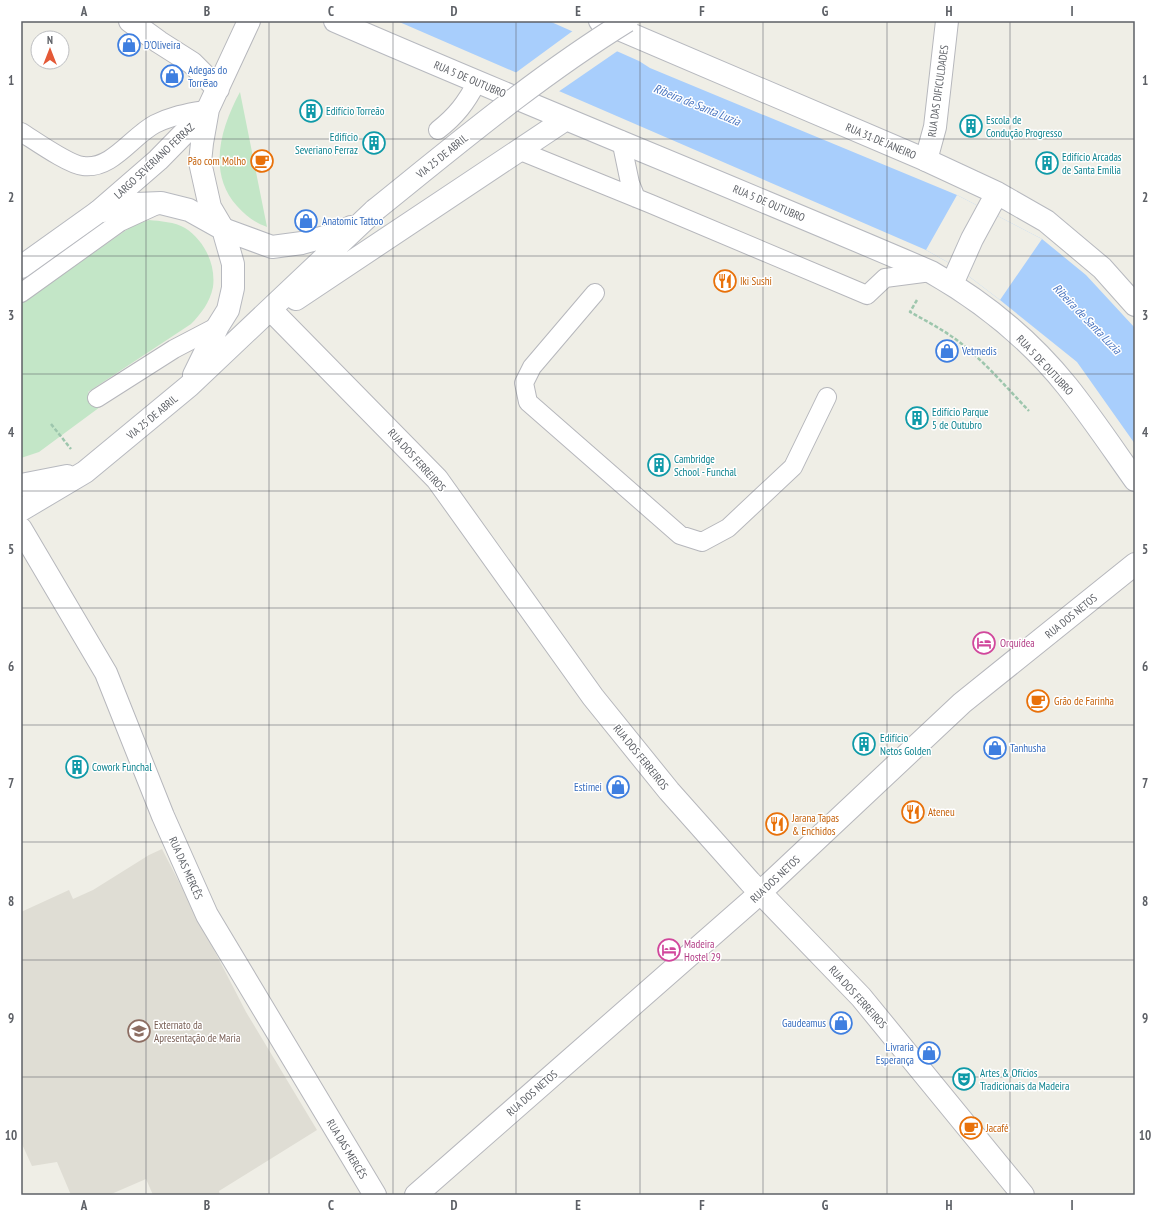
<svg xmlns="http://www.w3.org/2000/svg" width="1156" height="1216" viewBox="0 0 1156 1216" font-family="'PT Sans Narrow',sans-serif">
	<rect width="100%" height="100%" fill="#efeee6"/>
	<!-- education -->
	<path fill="#dfddd4" d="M 162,849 L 246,1012 L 317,1130 L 219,1191 L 220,1195 L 153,1195 L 146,1179 L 109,1195 L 71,1195 L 57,1162 L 32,1166 L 21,1142 L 21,912 L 69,890 L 73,899 L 93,890 L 149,855 Z"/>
	<!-- green -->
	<path fill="#c3e6c7" d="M 240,92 L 267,227 C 255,223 246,216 237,206 C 207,173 221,127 240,92 Z
		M 149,220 C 160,221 175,222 185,228 C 204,240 216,264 213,287 C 210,302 201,314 191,324 L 88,392 L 100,407 L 39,452 L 21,458 L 21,300 L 23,302 L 132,226 Z"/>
	<!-- water -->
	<path fill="#a8cefc" d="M 397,21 L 549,21 L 639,61 L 650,68 L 957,195 L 1042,239 L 1086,275 L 1135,328 L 1135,444 L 1077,362 L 1000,300 L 958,268 L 926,250 Z"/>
	<!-- pier -->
	<path fill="#efeee6" d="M 574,30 L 619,50 L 558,92 L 514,74 Z
		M 957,195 L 1042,239 L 1000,300 L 958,268 L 926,250 Z"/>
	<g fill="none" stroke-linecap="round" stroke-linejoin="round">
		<!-- service casing -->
		<g stroke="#b6b7bc" stroke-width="20">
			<path id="service" d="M 438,130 C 456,116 466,103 477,82
				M 21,132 C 34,140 69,165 83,166 C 112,170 132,136 155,124 C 172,115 190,113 208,109
				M 621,140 L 630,183 L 636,198
				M 518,150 L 651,204 L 867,295 L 885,278 L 931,272
				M 21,293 L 120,222 L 157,205
				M 595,293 L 532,367 L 524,383 L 528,402 L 680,535 L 702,542 L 728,528 L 793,467 L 827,397
				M 97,398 L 174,349 L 218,326"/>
		</g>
		<!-- minor casing -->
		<g stroke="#b6b7bc" stroke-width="24">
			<path id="minor" d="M 130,21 L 159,42 L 192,63 L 218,89
				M 926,160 L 935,127 L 947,21
				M 98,212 L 158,160 L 208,109
				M 223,229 L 210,207 L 200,162 L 202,143 L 208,109 L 249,21
				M 271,310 L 437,479 L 593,697 L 669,791 L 750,882 L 861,997 L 1023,1195
				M 21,529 L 106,673 L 163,816 L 207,915 L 375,1195
				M 416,1195 L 750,902 L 962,703 L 1135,564"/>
		</g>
		<!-- secondary casing -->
		<g stroke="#b7b9bf" stroke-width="24">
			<path id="secondary" d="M 335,21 C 533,107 733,187 931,272 C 982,301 1030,340 1067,386 C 1091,416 1113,449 1135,480
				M 600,21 L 926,160 L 997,193 L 1046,221 L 1102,268 L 1135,305
				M 21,267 L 98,212 L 136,204 L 161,203 L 189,210 L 223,229 L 272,247 L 302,243 L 339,233 L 351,227
				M 952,284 L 972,239 L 997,193
				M 296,299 L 566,119
				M 194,375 L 218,326 L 228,310 L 233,288 L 233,264 L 223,229
				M 21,485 L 67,476
				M 21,510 L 85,472 L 189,386 L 375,210"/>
		</g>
		<!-- path -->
		<path stroke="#9dc6ad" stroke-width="2.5" stroke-dasharray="4 2" stroke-linecap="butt" d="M 917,300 L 910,312 C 930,323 951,334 968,349 C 990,368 1009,390 1029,411
			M 51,424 L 71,449"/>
		<!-- service -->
		<use href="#service" stroke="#fff" stroke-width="18"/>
		<!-- minor -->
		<use href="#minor" stroke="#fff" stroke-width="22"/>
		<!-- secondary -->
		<use href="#secondary" stroke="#fff" stroke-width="22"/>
		<!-- secondary-bridge casing -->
		<g stroke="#b7b9bf" stroke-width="24" stroke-linecap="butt">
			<path id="secondary-bridge" d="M 375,210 C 457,144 538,76 627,21"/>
		</g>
		<!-- secondary-bridge -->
		<use href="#secondary-bridge" stroke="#fff" stroke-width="22"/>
	</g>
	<!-- grid -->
	<path fill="none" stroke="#5d6066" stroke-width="1" stroke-opacity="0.55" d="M 146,21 L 146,1195M 269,21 L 269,1195M 393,21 L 393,1195M 516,21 L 516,1195M 640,21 L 640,1195M 763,21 L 763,1195M 887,21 L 887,1195M 1010,21 L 1010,1195M 21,139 L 1135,139M 21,256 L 1135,256M 21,374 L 1135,374M 21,491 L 1135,491M 21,608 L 1135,608M 21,725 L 1135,725M 21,842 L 1135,842M 21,960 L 1135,960M 21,1077 L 1135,1077"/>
	<!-- icons -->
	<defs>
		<g id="shop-ring" transform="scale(1.15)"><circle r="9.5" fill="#fff" stroke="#3f7fe0" stroke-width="1.5"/><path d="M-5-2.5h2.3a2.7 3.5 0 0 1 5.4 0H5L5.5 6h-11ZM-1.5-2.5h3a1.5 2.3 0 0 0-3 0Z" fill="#3f7fe0"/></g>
		<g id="building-ring" transform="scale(1.15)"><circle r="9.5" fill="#fff" stroke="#0f9aa8" stroke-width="1.5"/><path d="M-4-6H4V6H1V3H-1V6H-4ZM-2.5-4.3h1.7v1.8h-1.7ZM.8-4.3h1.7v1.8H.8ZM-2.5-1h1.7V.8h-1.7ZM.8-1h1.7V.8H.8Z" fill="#0f9aa8"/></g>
		<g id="cafe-ring" transform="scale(1.15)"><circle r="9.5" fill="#fff" stroke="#e8710a" stroke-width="1.5"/><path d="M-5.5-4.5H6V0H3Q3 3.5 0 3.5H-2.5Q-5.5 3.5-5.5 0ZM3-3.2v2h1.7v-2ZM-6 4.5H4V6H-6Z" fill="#e8710a"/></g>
		<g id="restaurant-ring" transform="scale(1.15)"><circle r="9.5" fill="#fff" stroke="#e8710a" stroke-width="1.5"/><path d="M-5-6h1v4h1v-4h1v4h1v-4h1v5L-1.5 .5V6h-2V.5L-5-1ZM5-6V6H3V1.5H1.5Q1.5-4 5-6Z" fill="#e8710a"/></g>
		<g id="hotel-ring" transform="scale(1.15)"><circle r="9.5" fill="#fff" stroke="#d1479c" stroke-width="1.5"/><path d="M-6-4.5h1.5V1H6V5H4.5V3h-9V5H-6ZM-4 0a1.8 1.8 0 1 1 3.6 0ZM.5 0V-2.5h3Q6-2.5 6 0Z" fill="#d1479c"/></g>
		<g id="school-ring" transform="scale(1.15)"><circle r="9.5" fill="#fff" stroke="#8d6e63" stroke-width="1.5"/><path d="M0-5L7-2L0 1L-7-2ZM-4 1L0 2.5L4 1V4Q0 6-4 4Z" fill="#8d6e63"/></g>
		<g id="theatre-ring" transform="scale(1.15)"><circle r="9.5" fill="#fff" stroke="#0f9aa8" stroke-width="1.5"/><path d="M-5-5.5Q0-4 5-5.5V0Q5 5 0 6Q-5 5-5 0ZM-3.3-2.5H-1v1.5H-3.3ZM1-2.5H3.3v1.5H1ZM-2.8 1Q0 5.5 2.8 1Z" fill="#0f9aa8"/></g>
	</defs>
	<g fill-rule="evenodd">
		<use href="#shop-ring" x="129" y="45"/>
		<use href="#shop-ring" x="172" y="76"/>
		<use href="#building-ring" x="311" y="111"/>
		<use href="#building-ring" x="971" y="126"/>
		<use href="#building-ring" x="374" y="143"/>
		<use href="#cafe-ring" x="262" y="161"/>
		<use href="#building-ring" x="1047" y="163"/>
		<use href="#shop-ring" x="306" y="221"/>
		<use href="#restaurant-ring" x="725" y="281"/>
		<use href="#shop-ring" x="947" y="351"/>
		<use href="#building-ring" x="917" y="418"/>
		<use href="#building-ring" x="659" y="465"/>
		<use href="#hotel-ring" x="984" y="643"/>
		<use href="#cafe-ring" x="1038" y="701"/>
		<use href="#building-ring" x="864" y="744"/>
		<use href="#shop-ring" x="995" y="748"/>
		<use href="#building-ring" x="77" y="767"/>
		<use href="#shop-ring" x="618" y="787"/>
		<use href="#restaurant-ring" x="913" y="812"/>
		<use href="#restaurant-ring" x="777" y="824"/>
		<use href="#hotel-ring" x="669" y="950"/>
		<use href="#shop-ring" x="841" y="1023"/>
		<use href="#school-ring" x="139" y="1031"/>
		<use href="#shop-ring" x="929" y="1053"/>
		<use href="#theatre-ring" x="964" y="1079"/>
		<use href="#cafe-ring" x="971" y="1128"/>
	</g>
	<g text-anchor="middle" stroke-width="3" stroke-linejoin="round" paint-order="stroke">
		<!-- shop labels -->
		<g font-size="11" fill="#366cbe" stroke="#fff" text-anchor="start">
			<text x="144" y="49">D'Oliveira</text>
			<text x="188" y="74">Adegas do<tspan x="188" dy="13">Torrẽao</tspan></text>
			<text x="322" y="225">Anatomic Tattoo</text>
			<text x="962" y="355">Vetmedis</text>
			<text x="1010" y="752">Tanhusha</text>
			<text x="602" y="791" text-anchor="end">Estimei</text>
			<text x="826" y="1027" text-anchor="end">Gaudeamus</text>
			<text x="914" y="1051" text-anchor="end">Livraria<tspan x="914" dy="13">Esperança</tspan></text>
		</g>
		<!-- street labels -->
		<g font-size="11" fill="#5d6066" stroke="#fff">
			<text transform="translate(470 79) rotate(23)" y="4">RUA 5 DE OUTUBRO</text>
			<text transform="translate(938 91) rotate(-82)" y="4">RUA DAS DIFICULDADES</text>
			<text transform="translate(881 141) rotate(23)" y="4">RUA 31 DE JANEIRO</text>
			<text transform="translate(442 156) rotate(-39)" y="4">VIA 25 DE ABRIL</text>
			<text transform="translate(154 161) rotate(-43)" y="4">LARGO SEVERIANO FERRAZ</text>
			<text transform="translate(769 203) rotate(23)" y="4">RUA 5 DE OUTUBRO</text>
			<text transform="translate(1045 365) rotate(47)" y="4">RUA 5 DE OUTUBRO</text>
			<text transform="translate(152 417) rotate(-40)" y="4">VIA 25 DE ABRIL</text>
			<text transform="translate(417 460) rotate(48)" y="4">RUA DOS FERREIROS</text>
			<text transform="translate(1071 616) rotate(-39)" y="4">RUA DOS NETOS</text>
			<text transform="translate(641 757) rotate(51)" y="4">RUA DOS FERREIROS</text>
			<text transform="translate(186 868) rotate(66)" y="4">RUA DAS MERCÊS</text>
			<text transform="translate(775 879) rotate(-43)" y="4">RUA DOS NETOS</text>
			<text transform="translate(858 997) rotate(48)" y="4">RUA DOS FERREIROS</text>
			<text transform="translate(532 1093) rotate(-41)" y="4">RUA DOS NETOS</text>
			<text transform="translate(347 1149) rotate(59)" y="4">RUA DAS MERCÊS</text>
		</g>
		<!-- culture labels -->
		<g font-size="11" fill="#0d838f" stroke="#fff" text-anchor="start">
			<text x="326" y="115">Edifício Torreão</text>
			<text x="986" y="124">Escola de<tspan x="986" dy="13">Condução Progresso</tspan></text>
			<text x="358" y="141" text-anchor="end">Edifício<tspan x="358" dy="13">Severiano Ferraz</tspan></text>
			<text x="1062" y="161">Edifício Arcadas<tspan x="1062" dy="13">de Santa Emília</tspan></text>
			<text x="932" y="416">Edifício Parque<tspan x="932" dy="13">5 de Outubro</tspan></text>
			<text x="674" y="463">Cambridge<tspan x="674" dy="13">School - Funchal</tspan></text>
			<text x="880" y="742">Edifício<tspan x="880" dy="13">Netos Golden</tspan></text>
			<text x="92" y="771">Cowork Funchal</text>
			<text x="980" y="1077">Artes &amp; Ofícios<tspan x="980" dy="13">Tradicionais da Madeira</tspan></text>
		</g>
		<!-- food labels -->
		<g font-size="11" fill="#c56008" stroke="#fff" text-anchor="start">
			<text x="246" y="165" text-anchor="end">Pão com Molho</text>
			<text x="740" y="285">Iki Sushi</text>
			<text x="1054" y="705">Grão de Farinha</text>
			<text x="928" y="816">Ateneu</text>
			<text x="792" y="822">Jarana Tapas<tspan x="792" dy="13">&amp; Enchidos</tspan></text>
			<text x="986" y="1132">Jacafé</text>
		</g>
		<!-- hotel labels -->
		<g font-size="11" fill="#b23c85" stroke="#fff" text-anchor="start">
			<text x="1000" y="647">Orquídea</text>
			<text x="684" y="948">Madeira<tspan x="684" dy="13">Hostel 29</tspan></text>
		</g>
		<!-- education labels -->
		<g font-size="11" fill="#785e54" stroke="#fff" text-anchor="start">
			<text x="154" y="1029">Externato da<tspan x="154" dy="13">Apresentação de Maria</tspan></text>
		</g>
		<!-- water labels -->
		<g font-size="12" font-style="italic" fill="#4b76c0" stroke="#fff">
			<text transform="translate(697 105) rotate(22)" y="4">Ribeira de Santa Luzia</text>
			<text transform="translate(1087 319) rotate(46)" y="4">Ribeira de Santa Luzia</text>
		</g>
	</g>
	<!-- border -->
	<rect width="1156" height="1216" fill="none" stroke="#ffffff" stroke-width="44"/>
	<!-- north arrow -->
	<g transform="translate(50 50)"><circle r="19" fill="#ffffff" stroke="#bebfc2"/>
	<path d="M0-3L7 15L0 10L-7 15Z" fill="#e45937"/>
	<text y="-6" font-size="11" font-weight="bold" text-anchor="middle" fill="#5d6066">N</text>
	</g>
	<rect x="22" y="22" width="1112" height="1172" fill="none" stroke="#5d6066" stroke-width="1.5"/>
	<g font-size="13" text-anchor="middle" font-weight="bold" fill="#5d6066">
		<text x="84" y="16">A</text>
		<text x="207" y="16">B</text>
		<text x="331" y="16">C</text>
		<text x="454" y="16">D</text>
		<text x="578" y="16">E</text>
		<text x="702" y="16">F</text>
		<text x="825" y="16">G</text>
		<text x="949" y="16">H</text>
		<text x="1072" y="16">I</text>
		<text x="11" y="85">1</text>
		<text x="1145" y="85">1</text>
		<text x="11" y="202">2</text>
		<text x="1145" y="202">2</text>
		<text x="11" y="320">3</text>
		<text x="1145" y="320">3</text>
		<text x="11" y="437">4</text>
		<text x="1145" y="437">4</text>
		<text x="11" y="554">5</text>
		<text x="1145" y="554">5</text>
		<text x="11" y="671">6</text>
		<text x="1145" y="671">6</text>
		<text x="11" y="788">7</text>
		<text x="1145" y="788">7</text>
		<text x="11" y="906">8</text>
		<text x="1145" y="906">8</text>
		<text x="11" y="1023">9</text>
		<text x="1145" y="1023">9</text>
		<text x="11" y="1140">10</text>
		<text x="1145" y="1140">10</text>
		<text x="84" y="1210">A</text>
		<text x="207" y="1210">B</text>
		<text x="331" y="1210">C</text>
		<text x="454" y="1210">D</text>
		<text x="578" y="1210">E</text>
		<text x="702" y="1210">F</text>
		<text x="825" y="1210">G</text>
		<text x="949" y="1210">H</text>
		<text x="1072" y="1210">I</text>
	</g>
</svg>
